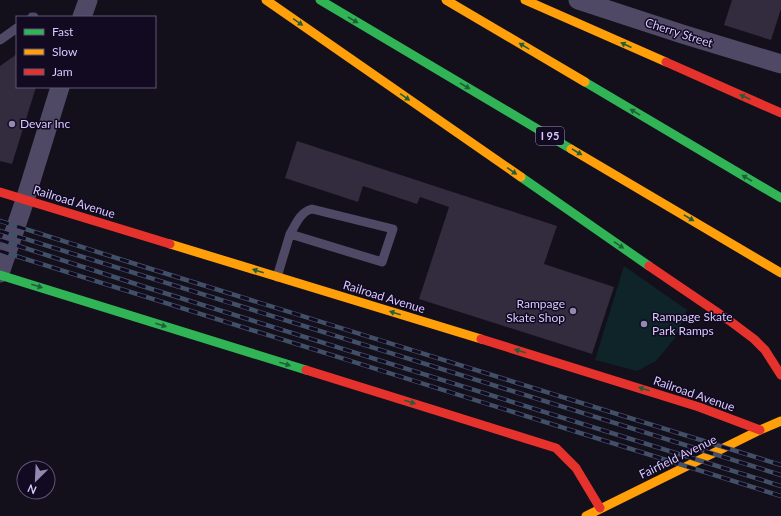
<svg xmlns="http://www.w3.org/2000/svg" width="781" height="516" viewBox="0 0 781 516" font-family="Lato,sans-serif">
	<rect width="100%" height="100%" fill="#130f1b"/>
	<!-- green -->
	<path fill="#0e2429" d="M 624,266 L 687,310 L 675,338 L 656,361 L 637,371 L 595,360 Z"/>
	<!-- building -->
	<path fill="#322c3e" d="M 732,0 L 781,0 L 781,9 L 771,40 L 724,25 Z
		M 17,54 L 17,87 L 36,87 L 12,164 L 0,161 L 0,66 Z
		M 297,141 L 557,226 L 544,264 L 614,287 L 592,354 L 419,299 L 449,207 L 420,197 L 417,204 L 363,186 L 358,202 L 285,178 Z"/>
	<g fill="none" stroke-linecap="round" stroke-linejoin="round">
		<!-- lane -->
		<path stroke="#4f4965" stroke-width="9" d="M 32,17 L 34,17
			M 0,40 L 17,28
			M 277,277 L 290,234 L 382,262 L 393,229 L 312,209 C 300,212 296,224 290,234"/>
		<!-- street -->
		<path stroke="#4f4965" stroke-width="19" d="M 578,0 L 682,34 L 781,64
			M 82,17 L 88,0
			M 0,273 L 25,200 L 60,87"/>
		<!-- fast -->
		<path stroke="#30b455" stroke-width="9" d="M 320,0 L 571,149
			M 585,82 L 781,198
			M 521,177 L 649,266
			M 0,275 L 306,370"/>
		<!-- slow -->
		<path stroke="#ff9f0a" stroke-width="9" d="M 266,0 L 521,177
			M 446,0 L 585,82
			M 525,0 L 666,62
			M 571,149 L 781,273
			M 170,244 L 481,339
			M 586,516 L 760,430 L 781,421"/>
		<!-- jam -->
		<path stroke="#e5322d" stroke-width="9" d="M 666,62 L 781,113
			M 0,192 L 170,244
			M 649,266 L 730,321 L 754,339 L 765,350 L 781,375
			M 481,339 L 699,407 L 760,430
			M 306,370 L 556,448 L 576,468 L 600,508"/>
		<!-- rail casing -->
		<g stroke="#415067" stroke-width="4.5">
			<path id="rail" d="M 0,221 L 148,268 L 781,465
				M 0,231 L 781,475
				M 0,240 L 142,286 L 781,486
				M 0,251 L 781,496"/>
		</g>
		<!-- rail -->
		<use href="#rail" stroke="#110a20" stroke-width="3" stroke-dasharray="9" stroke-linecap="butt"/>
	</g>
	<!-- one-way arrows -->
	<defs><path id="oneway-solid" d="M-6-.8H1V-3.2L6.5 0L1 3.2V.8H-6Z"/></defs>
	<g fill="#205f3a">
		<use href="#oneway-solid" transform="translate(353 20) rotate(31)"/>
		<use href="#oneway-solid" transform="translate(298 22) rotate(35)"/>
		<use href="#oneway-solid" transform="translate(626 45) rotate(-156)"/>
		<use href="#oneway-solid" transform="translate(524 46) rotate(-149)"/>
		<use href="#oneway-solid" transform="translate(465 86) rotate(31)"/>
		<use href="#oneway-solid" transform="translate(405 97) rotate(35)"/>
		<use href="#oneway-solid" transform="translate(745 97) rotate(-156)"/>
		<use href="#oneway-solid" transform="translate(635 112) rotate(-149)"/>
		<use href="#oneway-solid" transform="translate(577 152) rotate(31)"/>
		<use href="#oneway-solid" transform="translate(512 171) rotate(35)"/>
		<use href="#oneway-solid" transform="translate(747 178) rotate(-149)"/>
		<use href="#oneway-solid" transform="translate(689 218) rotate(31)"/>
		<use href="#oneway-solid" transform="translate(619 245) rotate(34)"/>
		<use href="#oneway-solid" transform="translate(258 271) rotate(-163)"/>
		<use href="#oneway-solid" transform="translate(37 286) rotate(17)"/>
		<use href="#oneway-solid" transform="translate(395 313) rotate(-163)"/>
		<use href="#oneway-solid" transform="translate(161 325) rotate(17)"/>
		<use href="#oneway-solid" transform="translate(520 351) rotate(-163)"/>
		<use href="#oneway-solid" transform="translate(285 364) rotate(17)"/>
		<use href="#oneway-solid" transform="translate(644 389) rotate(-162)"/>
		<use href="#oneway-solid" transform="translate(410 402) rotate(17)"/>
	</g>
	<!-- markers -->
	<g fill="#9388af" stroke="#110a20" stroke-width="1.5">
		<circle cx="12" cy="124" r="4"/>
		<circle cx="573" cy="311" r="4"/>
		<circle cx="644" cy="324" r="4"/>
	</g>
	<g text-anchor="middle" stroke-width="3" stroke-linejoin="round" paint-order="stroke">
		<!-- shield labels -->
		<rect fill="#110a20" stroke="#9c90bc" stroke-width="1" x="536" y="127" width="28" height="18" rx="3"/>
		<g font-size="11" font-weight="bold" fill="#d8c9ff">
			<text x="550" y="140">I 95</text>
		</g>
		<!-- street labels -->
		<g font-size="12" fill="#d8c9ff" stroke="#110a20">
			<text transform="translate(679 33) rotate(18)" y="4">Cherry Street</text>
			<text transform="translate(74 202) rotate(17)" y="4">Railroad Avenue</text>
			<text transform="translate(384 297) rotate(17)" y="4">Railroad Avenue</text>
			<text transform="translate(694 394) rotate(19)" y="4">Railroad Avenue</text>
			<text transform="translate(678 457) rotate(-26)" y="4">Fairfield Avenue</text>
		</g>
		<!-- poi labels -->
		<g font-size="12" fill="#d8c9ff" stroke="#110a20" text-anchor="start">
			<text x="20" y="128">Devar Inc</text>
			<text x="565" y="308" text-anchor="end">Rampage<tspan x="565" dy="14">Skate Shop</tspan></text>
			<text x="652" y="321">Rampage Skate<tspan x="652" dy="14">Park Ramps</tspan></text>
		</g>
	</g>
	<!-- legend -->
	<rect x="16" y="16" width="140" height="72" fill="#110a20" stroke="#615679"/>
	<rect x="24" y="29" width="20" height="6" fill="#30b455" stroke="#615679"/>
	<text x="52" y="36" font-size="12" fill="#d8c9ff">Fast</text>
	<rect x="24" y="49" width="20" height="6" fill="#ff9f0a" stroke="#615679"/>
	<text x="52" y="56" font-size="12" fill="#d8c9ff">Slow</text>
	<rect x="24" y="69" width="20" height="6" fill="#e5322d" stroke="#615679"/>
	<text x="52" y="76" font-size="12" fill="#d8c9ff">Jam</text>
	<!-- north arrow -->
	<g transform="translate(36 480) rotate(204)"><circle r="19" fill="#110a20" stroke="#615679"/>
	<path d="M0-3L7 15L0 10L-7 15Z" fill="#9388af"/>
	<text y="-6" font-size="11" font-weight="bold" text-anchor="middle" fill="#d8c9ff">N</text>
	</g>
</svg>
